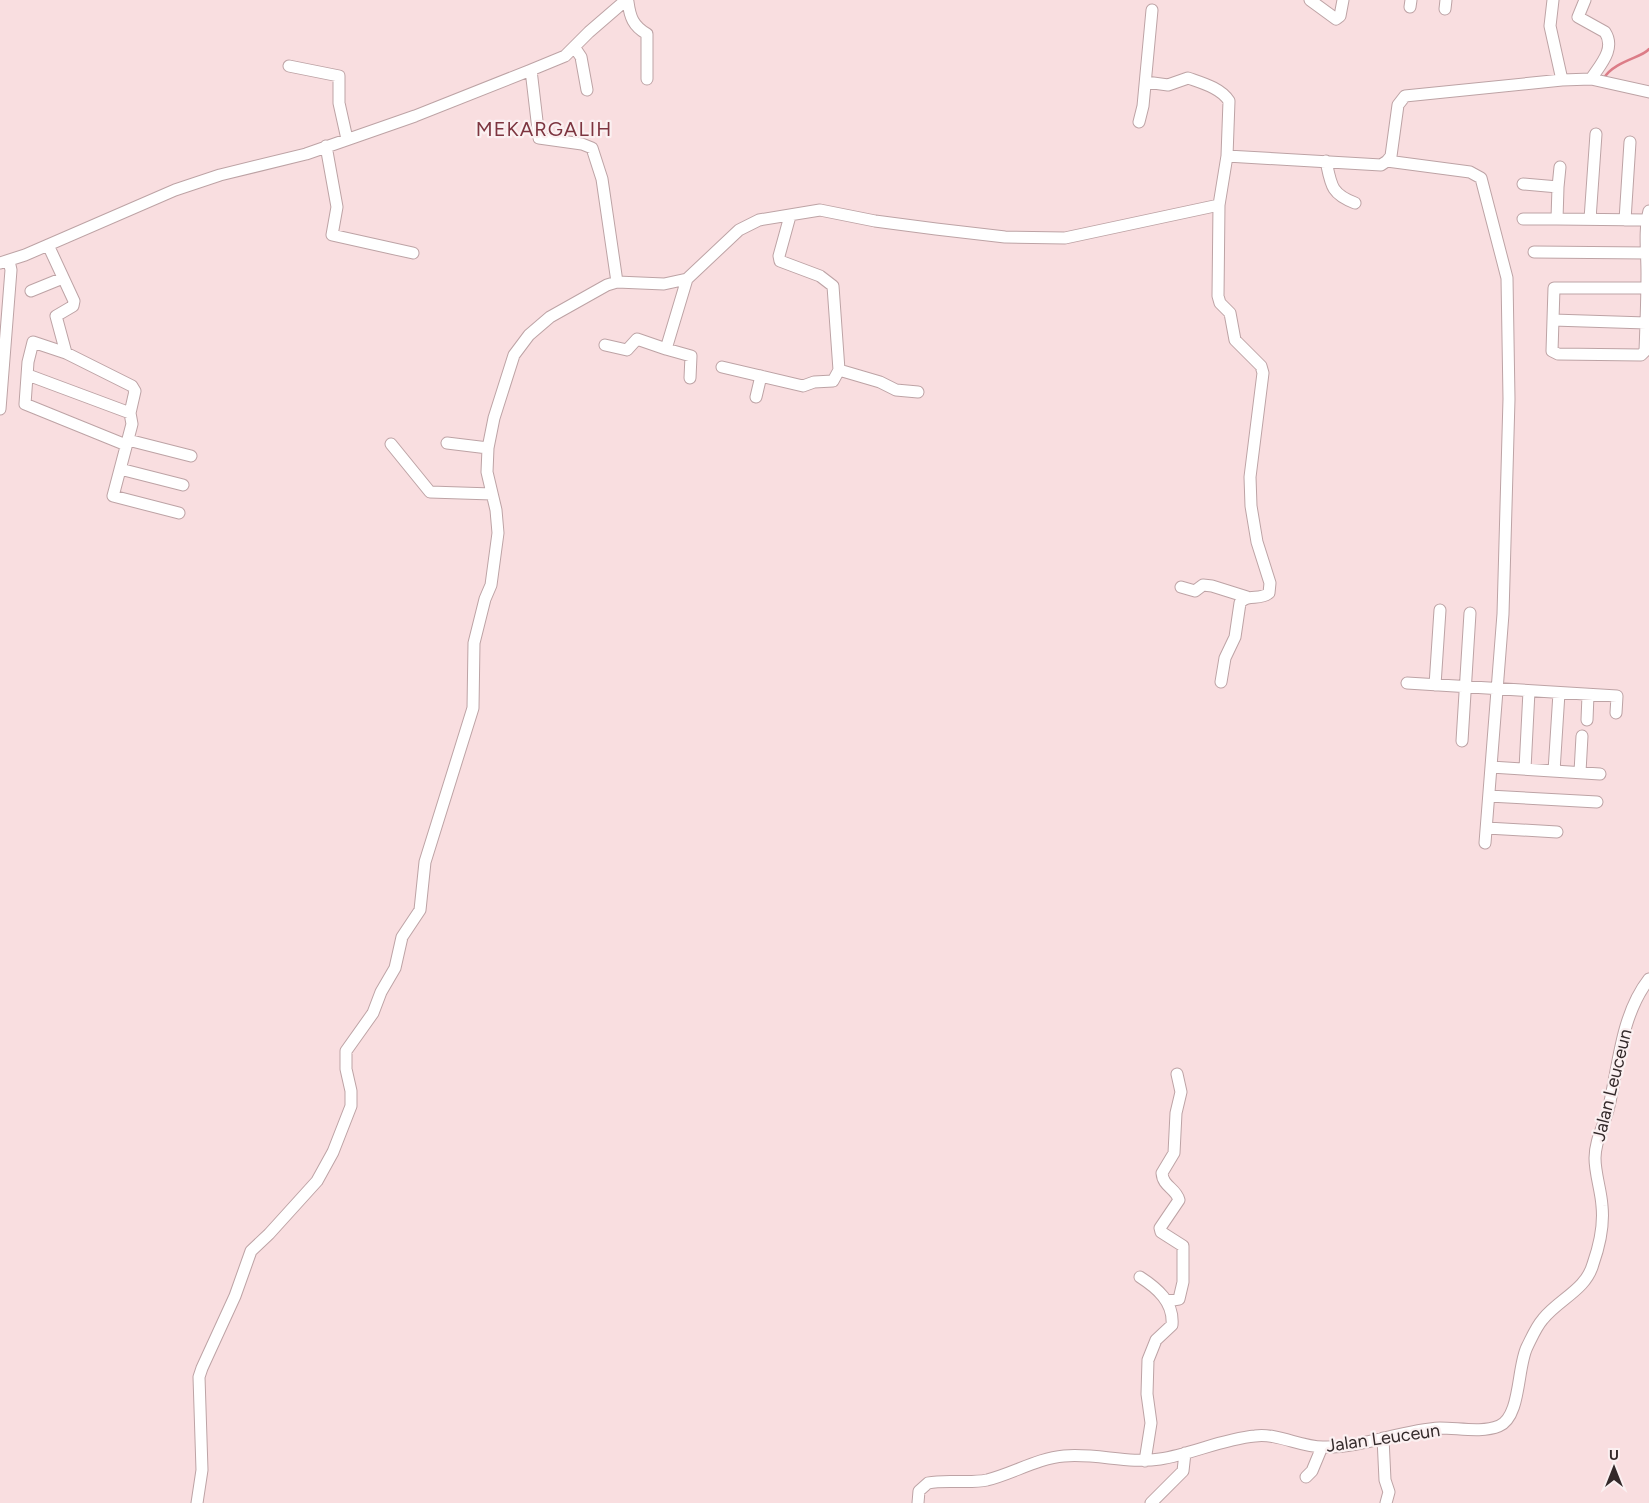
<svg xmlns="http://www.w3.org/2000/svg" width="1649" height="1503" viewBox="0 0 1649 1503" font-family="Figtree,sans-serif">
	<rect width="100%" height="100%" fill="#f9dee0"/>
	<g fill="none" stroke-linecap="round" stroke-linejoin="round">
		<!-- stream -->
		<path stroke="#dc7c87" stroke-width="2.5" d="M 1604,78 C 1614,61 1644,57 1649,49"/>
		<!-- minor casing -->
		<g stroke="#bda3a5" stroke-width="13">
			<path id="minor" d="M 1310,0 L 1336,19 L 1340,16 L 1343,0
				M 1553,0 L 1550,26 L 1562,80 L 1591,79 L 1649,92
				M 1585,0 L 1578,17 L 1605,32 C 1616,49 1600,65 1591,79
				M 628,2 C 630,17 633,26 647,34 L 647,79
				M 1410,7 L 1411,0
				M 1445,9 L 1446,0
				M 575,48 L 581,57 L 587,90
				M 289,66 L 339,76 L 339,103 L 347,139
				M 1146,82 L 1168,85 L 1188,78 C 1202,83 1221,88 1229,101 L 1227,156
				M 1139,122 L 1143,106 L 1152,10
				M 326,146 L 337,207 L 332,235 L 413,253
				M 1326,161 C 1331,185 1331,194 1355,203
				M 1387,161 L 1470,172 L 1481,178 L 1507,278 L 1509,399 L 1503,614 L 1485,843
				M 1523,184 L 1558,187 L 1557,219 L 1647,220
				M 1558,187 L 1560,167
				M 790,216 L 779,256 L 780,261 L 820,276 L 833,286 L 839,370 L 880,382 L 896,390 L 918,392
				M 1523,219 L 1557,219
				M 1590,219 L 1596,134
				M 1625,220 L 1630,142
				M 48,245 L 74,301 L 73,306 L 56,316 L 66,353
				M 1534,252 L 1647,253
				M 0,263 L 25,255 L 175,190 L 220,175 L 306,154 L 415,116 L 531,70
				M 617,282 L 602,179 L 592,148 L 582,144 L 539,138 L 531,70 L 565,56 L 589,32 L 626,0
				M 1647,288 L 1554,288 L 1552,351 L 1558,354 L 1641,355 L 1645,351 C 1646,325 1647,299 1647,273 C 1647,253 1644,230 1649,211
				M 31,291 L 63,278
				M 1553,320 L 1646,323
				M 605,345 L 627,350 L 637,339 L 666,349 L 687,279
				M 666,349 L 691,356 L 690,378
				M 722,367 L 803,386 L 814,382 L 833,381 L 839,370
				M 28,375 L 130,413 L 135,391 L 132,386 L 66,353 L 33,342 L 28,362 L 25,404 L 126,445
				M 756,397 L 761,376
				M 0,409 L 11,270 L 9,261
				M 130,413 L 132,424 L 113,496 L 179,513
				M 128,440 L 191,456
				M 447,443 L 488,448
				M 391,444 L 430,492 L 492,494
				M 120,469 L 183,485
				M 1181,587 L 1195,591 L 1203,585 L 1212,586 L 1247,597
				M 1221,682 L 1225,658 L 1235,637 L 1240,603 C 1248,593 1259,601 1269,593 L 1270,583 L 1257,542 L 1251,506 L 1250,477 L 1263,373 L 1261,366 L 1235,340 L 1230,313 L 1220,303 L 1218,296 L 1219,205 L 1227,156 L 1381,165 L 1387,161 L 1391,156 L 1398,105 L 1405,96 L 1562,80
				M 1407,683 L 1617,696 L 1616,713
				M 1435,685 L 1440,610
				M 1587,720 L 1588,695
				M 1462,741 L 1470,613
				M 1491,767 L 1600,774
				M 1525,769 L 1529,691
				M 1554,771 L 1559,693
				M 1580,772 L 1582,736
				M 1489,796 L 1597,802
				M 1487,828 L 1557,832
				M 1140,1277 C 1157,1288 1174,1302 1172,1325 L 1156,1340 L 1148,1360 L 1147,1394 L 1151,1423 L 1145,1461
				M 1167,1301 L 1179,1299 L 1183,1282 L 1183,1246 L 1161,1232 L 1160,1228 L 1179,1200 C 1176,1188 1163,1187 1162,1173 L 1174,1153 L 1176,1113 L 1181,1092 L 1177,1074
				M 1383,1438 L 1385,1480 L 1389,1492 L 1386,1503
				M 1306,1477 L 1312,1471 L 1322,1447
				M 197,1503 L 202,1470 L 199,1377 L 202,1368 L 235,1296 L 251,1251 L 269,1234 L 317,1181 L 333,1152 L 351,1106 L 351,1091 L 346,1069 L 346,1051 L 373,1013 L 381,992 L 395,968 L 402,937 L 420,910 L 425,862 L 473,708 L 474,643 L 485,599 L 491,585 L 498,533 L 496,510 L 487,472 L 488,448 L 494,418 L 514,355 L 529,335 L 550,317 L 607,285 L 617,282 L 664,284 L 687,279 L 739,230 L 759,220 L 820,210 L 875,221 L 936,229 L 1005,237 L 1065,238 L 1219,205
				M 918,1503 L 919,1491 L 928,1483 C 947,1479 968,1484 987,1480 C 1012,1474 1038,1458 1064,1456 C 1097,1453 1128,1464 1160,1459 C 1192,1454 1222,1439 1255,1436 C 1278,1433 1300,1447 1323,1447 C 1363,1448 1401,1430 1440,1428 C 1459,1428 1482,1433 1499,1426 C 1521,1417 1517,1367 1527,1347 C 1532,1337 1536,1327 1543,1319 C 1559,1299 1586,1290 1593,1264 C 1599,1247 1604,1225 1602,1206 C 1601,1190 1595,1174 1595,1158 C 1595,1139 1605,1124 1609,1106 C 1619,1064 1621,1015 1649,979
				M 1151,1503 L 1183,1471 L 1185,1453"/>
		</g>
		<!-- minor -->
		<use href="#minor" stroke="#fff" stroke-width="11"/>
	</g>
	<g text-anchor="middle" stroke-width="4.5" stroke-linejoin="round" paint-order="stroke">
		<!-- street labels -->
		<g font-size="18" fill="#33292a" stroke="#fbf0f1">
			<text transform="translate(1612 1085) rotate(-76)" y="6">Jalan Leuceun</text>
			<text transform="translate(1383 1438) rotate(-8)" y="6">Jalan Leuceun</text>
		</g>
		<!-- quarter labels -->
		<g font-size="20" letter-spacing="1" fill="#7d3540" stroke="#fbf0f1">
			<text x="544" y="136">MEKARGALIH</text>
		</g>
	</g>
	<!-- north arrow -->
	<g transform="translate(1614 1468)" stroke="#fbf0f1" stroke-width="4" paint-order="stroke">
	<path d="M0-4L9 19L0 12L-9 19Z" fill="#33292a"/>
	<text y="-8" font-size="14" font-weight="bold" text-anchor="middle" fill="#33292a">U</text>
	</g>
</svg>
